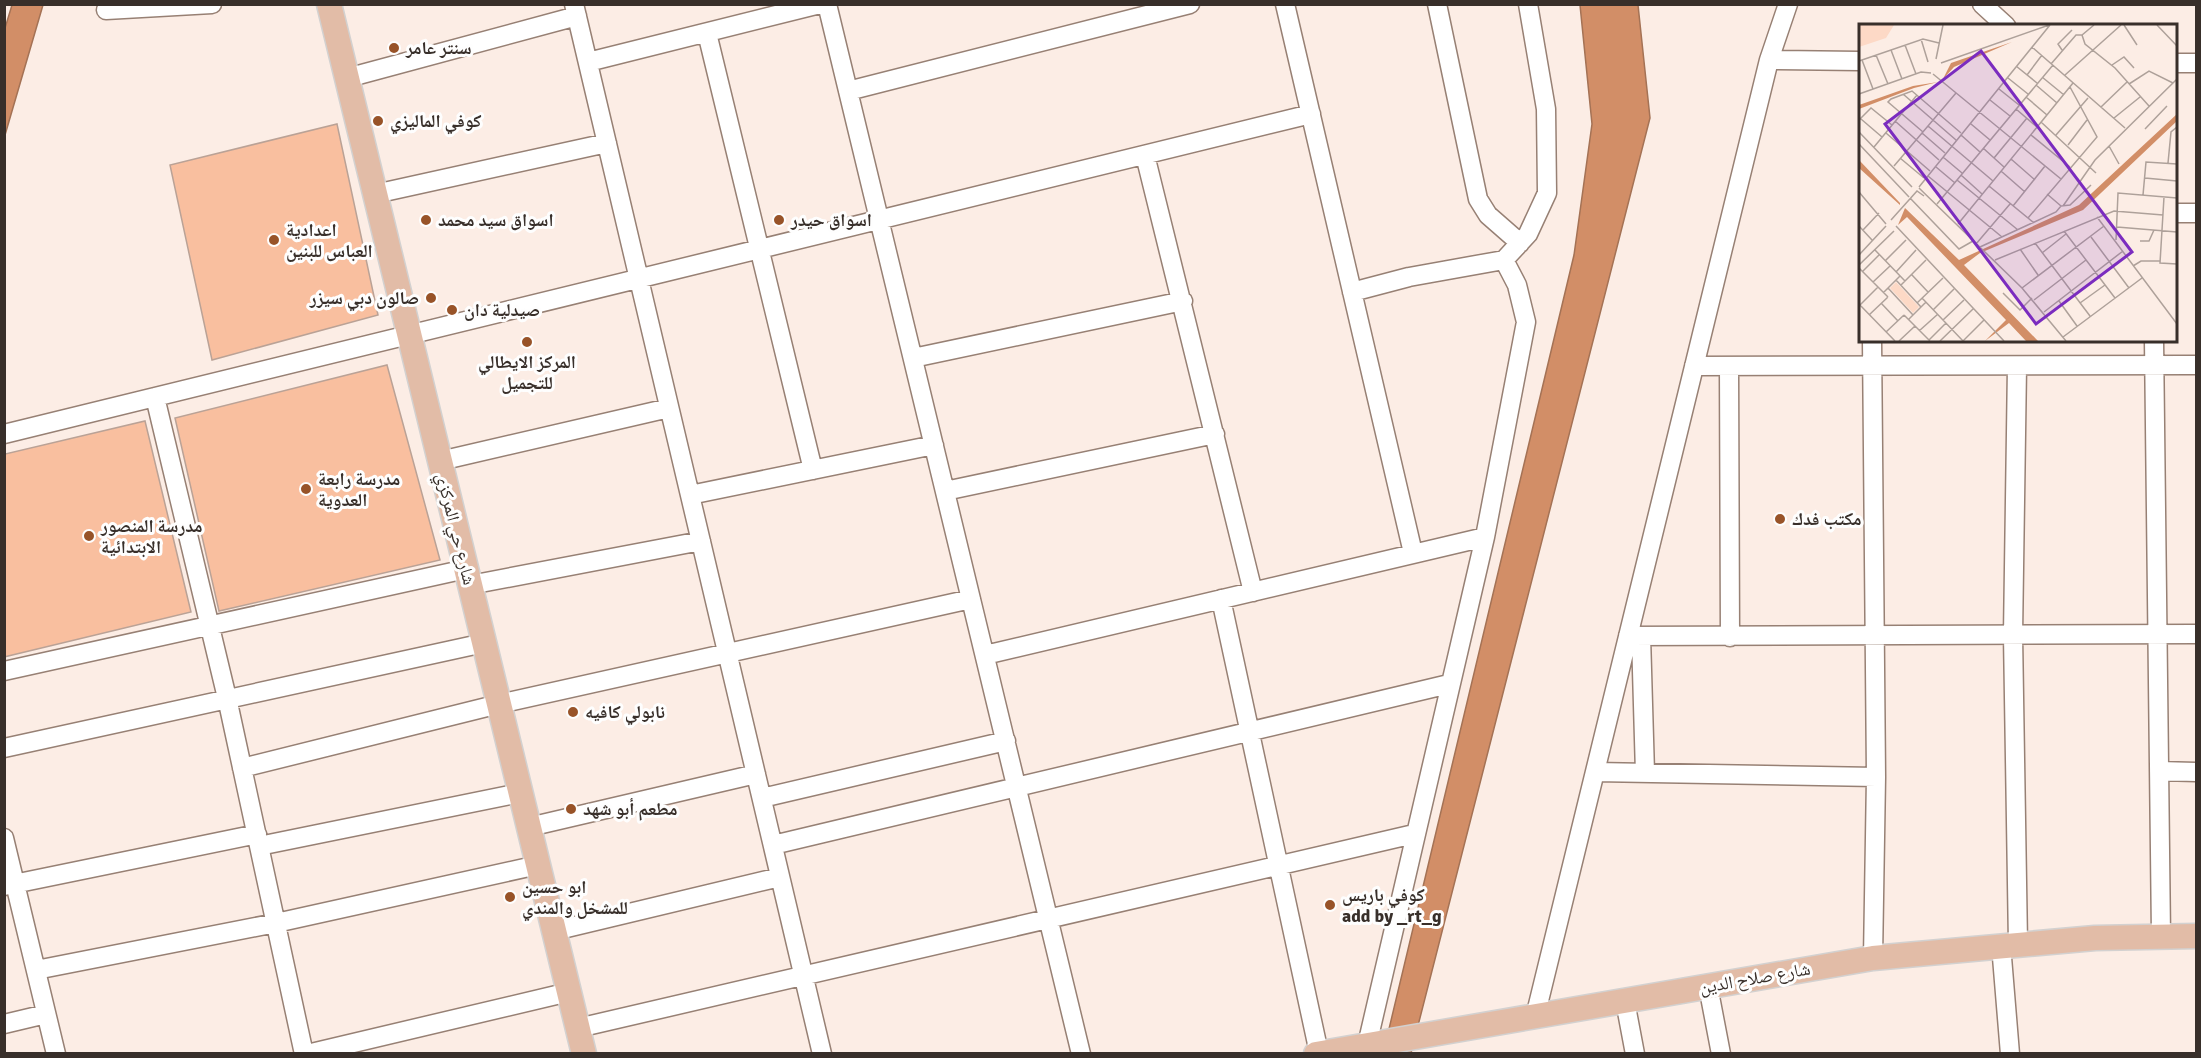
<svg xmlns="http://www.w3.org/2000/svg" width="2201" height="1058" viewBox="0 0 2201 1058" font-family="Signika,'Noto Naskh Arabic',sans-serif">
	<rect width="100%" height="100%" fill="#fcede5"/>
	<!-- water -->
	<path fill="#d28e67" stroke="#a47255" stroke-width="1.5" d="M 12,5 L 43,5 L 5,135 L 5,28 Z
		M 1580,5 L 1638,5 L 1650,118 L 1411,1053 L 1383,1054 L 1574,255 L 1592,124 Z"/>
	<!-- building -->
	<path fill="#f9bf9f" stroke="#baa296" stroke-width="1.5" d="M 337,124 L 378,315 L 212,360 L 170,165 Z
		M 387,365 L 440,560 L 219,611 L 175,418 Z
		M 145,421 L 191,612 L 4,657 L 5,454 Z"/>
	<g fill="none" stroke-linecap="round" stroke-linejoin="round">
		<!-- minor casing -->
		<g stroke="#978074" stroke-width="21">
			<path id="minor" d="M 574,4 L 822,1054
				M 827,4 L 1081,1054
				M 1285,4 L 1413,553
				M 1437,4 L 1478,199 L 1488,215 L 1520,243
				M 1982,4 L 2006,26
				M 106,10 L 212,4
				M 707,33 L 813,470
				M 1769,60 L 1860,61
				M 588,62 L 820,4
				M 2176,63 L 2196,63
				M 347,78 L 577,16
				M 848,91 L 1190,4
				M 1145,155 L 1253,592
				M 375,194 L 607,143
				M 2176,213 L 2196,213
				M 1352,292 L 1409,277 L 1504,260
				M 1872,340 L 1876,777 L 1873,958
				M 2154,340 L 2161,936
				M 913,358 L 1183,301
				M 1694,366 L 2196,365
				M 1729,366 L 1730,637
				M 2017,366 L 2013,635 L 2018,944
				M 155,397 L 227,698 L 304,1054
				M 4,434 L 1311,114
				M 440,461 L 669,408
				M 945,491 L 1215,434
				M 690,495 L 934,445
				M 470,585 L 701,541
				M 1221,599 L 1319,1053
				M 1628,636 L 2196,634
				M 1641,636 L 1645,773
				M 985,655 L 1485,537
				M 4,671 L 466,569
				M 4,748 L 484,643
				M 242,768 L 499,704 L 971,599
				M 2159,771 L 2196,772
				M 1595,772 L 1876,777
				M 762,798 L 1006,741
				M 529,827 L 756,774
				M 4,838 L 56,1054
				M 773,845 L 1449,684
				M 259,846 L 520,793
				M 4,886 L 257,834
				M 554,931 L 780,877
				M 2001,945 L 2010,1054
				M 36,970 L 276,923 L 538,865
				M 1708,986 L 1721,1054
				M 1625,1001 L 1635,1054
				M 1535,1017 L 1769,60 L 1788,4
				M 4,1024 L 46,1014
				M 578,1028 L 1414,834
				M 1367,1045 L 1485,537 L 1526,322 L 1517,285 L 1504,260 L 1528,234 L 1547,193 L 1546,109 L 1528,4
				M 307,1054 L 569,992"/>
		</g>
		<!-- major casing -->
		<g stroke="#d3d1d0" stroke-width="27">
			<path id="major" d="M 329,4 L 584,1054
				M 1316,1054 L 1873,958 L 2095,938 L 2196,936"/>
		</g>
		<!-- minor -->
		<use href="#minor" stroke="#fff" stroke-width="18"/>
		<!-- major -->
		<use href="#major" stroke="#e2bca7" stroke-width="24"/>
	</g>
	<!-- markers -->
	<g fill="#985328" stroke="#fefefe" stroke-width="2">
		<circle cx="394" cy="48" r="6"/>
		<circle cx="378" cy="121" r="6"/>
		<circle cx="426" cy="220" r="6"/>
		<circle cx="779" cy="220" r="6"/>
		<circle cx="274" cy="240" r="6"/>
		<circle cx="431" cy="298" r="6"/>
		<circle cx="452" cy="310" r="6"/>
		<circle cx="527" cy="342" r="6"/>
		<circle cx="306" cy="489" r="6"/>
		<circle cx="1780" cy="519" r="6"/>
		<circle cx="89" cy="536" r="6"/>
		<circle cx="573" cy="712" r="6"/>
		<circle cx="571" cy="809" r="6"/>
		<circle cx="510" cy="897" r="6"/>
		<circle cx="1330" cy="905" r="6"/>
	</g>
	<g text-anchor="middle" stroke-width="6" stroke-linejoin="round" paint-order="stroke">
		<!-- poi labels -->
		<g font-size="18" font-weight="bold" fill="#382f2a" stroke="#fefefe" text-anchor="start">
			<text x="406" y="54">سنتر عامر</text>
			<text x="390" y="127">كوفي الماليزي</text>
			<text x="438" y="226">اسواق سيد محمد</text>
			<text x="791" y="226">اسواق حيدر</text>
			<text x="286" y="236">اعدادية<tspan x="286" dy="21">العباس للبنين</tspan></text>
			<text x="419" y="304" text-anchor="end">صالون دبي سيزر</text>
			<text x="464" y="316">صيدلية دان</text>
			<text x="527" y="368" text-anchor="middle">المركز الايطالي<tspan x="527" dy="21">للتجميل</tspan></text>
			<text x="318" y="485">مدرسة رابعة<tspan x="318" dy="21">العدوية</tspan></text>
			<text x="1792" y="525">مكتب فدك</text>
			<text x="101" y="532">مدرسة المنصور<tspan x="101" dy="21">الابتدائية</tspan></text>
			<text x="585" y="718">نابولي كافيه</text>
			<text x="583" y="815">مطعم أبو شهد</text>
			<text x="522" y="893">ابو حسين<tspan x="522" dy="21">للمشخل والمندي</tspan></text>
			<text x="1342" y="901">كوفي باريس<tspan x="1342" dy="21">add by _rt_g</tspan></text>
		</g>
		<!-- street labels -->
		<g font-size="18" fill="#382f2a" stroke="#fefefe">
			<text transform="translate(456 529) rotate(76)" y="6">شارع حي المركزي</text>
			<text transform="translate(1755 978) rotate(-10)" y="6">شارع صلاح الدين</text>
		</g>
	</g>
	<!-- overview -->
	<g transform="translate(1859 24)">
		<rect width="318" height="318" fill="#fcede5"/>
		<path d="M 0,1 L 35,1 L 27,14 L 0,23 ZM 37,258 L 60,283 L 54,289 L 31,264 Z" fill="#fdd9c6"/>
		<path d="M 153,18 L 95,43 L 84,55 L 92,39 ZM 79,58 L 55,64 L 0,85 L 0,81 L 54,62 ZM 318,90 L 318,97 L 224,186 L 121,229 L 105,241 L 179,317 L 167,317 L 150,299 L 126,317 L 147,296 L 48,193 L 39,201 L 46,184 L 100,236 L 220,181 ZM 0,136 L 41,179 L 41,181 L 0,144 Z" fill="#d28e67"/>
		<path fill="none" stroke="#aea19a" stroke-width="1.5" d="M 265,1 L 278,21M 298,1 L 318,22M 223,11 L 226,20 L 256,44 L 290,82M 62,15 L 69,38M 46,21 L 57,50M 173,23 L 266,104M 32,26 L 43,55M 203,26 L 199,20 L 213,6M 17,31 L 29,60M 77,35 L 84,1M 3,36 L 14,65M 0,37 L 64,15 L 80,19M 82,39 L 190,1M 192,40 L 217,11 L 223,11 L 235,1M 253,41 L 265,33 L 275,44M 157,42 L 178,59M 74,50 L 202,155M 168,51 L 183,31M 206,51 L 262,1M 183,53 L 205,71M 149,54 L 169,70M 270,60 L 290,47 L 314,59M 177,61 L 198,79M 140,65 L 160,81M 0,70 L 62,48 L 72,49M 44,70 L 97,116M 167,73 L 188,91M 131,76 L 151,92M 242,83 L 268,58M 157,85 L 178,103M 255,94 L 281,73M 2,95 L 23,113M 0,96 L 12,84 L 33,101M 36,97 L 80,136M 182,98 L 237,149M 112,100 L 131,116M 69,102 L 134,157M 286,105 L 308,82M 0,108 L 53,163M 64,108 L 29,78 L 32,75 L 53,67 L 102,109M 27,109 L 71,147M 63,109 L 86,129M 102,111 L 121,128M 172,111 L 211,143M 197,111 L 229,74M 0,120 L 50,173M 209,121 L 228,96M 250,122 L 260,140M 15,123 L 58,71M 124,124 L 145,143M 84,133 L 103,149M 41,134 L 65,154M 135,134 L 168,94M 152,135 L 176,156M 309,139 L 312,108 L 318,103M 35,142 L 97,69M 77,143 L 96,159M 142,147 L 166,168M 102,151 L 123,170M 69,152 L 143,213M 286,154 L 318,157M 98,156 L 159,206M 130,162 L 175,199M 60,163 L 191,1M 60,164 L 163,264 L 207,317M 0,168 L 27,200M 188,170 L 202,182M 284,171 L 287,138 L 318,140M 305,173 L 301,239 L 318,240M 51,174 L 100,225 L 114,217M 78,180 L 194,41M 154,182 L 186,142M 204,182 L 236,136 L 318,55M 238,193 L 318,300M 169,194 L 238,113 L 211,63M 32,196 L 58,167 L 65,172M 99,200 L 214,59M 0,202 L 13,216M 37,202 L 145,317M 258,203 L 318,208M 4,206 L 20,189M 205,207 L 256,274M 232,213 L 270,264M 257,216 L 259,169 L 318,174M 281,217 L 290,217 L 295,206M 176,219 L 231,292M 117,220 L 151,180M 121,223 L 197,188 L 202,182 L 211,181 L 232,161M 161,225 L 179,251M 16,226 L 46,257M 183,229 L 207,210M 0,231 L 27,202M 136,236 L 255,187 L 304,191M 26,237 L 47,216M 0,241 L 35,207M 274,242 L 282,237 L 301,237M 0,244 L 29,273M 4,247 L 20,231M 37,248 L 57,226M 53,251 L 69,268M 37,256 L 62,283M 14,258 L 31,242M 42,261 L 67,236M 29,264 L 54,291M 163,264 L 245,202M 24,269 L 41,252M 144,269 L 161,286 L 173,274M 63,274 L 104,317 L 125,296M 175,276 L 227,236M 200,277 L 218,302M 22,279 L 39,297M 58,279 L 84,254M 221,279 L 246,261M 0,280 L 36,317M 1,281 L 19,263M 74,286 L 95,265M 185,288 L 264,227M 10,291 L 29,273M 45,291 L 71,317M 50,295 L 67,278M 84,296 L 105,276M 60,307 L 79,290M 27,308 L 45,291M 204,313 L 283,254M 70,316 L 87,299M 40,317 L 56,302M 81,317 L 114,285"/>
		<path fill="#7b2cbf" fill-opacity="0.15" stroke="#7b2cbf" stroke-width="3" d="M 122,27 L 273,228 L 177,300 L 26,100 Z"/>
		<rect width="318" height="318" fill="none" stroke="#382f2a" stroke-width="3"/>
	</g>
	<!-- border -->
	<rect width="2201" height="1058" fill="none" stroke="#382f2a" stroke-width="12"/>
</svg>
